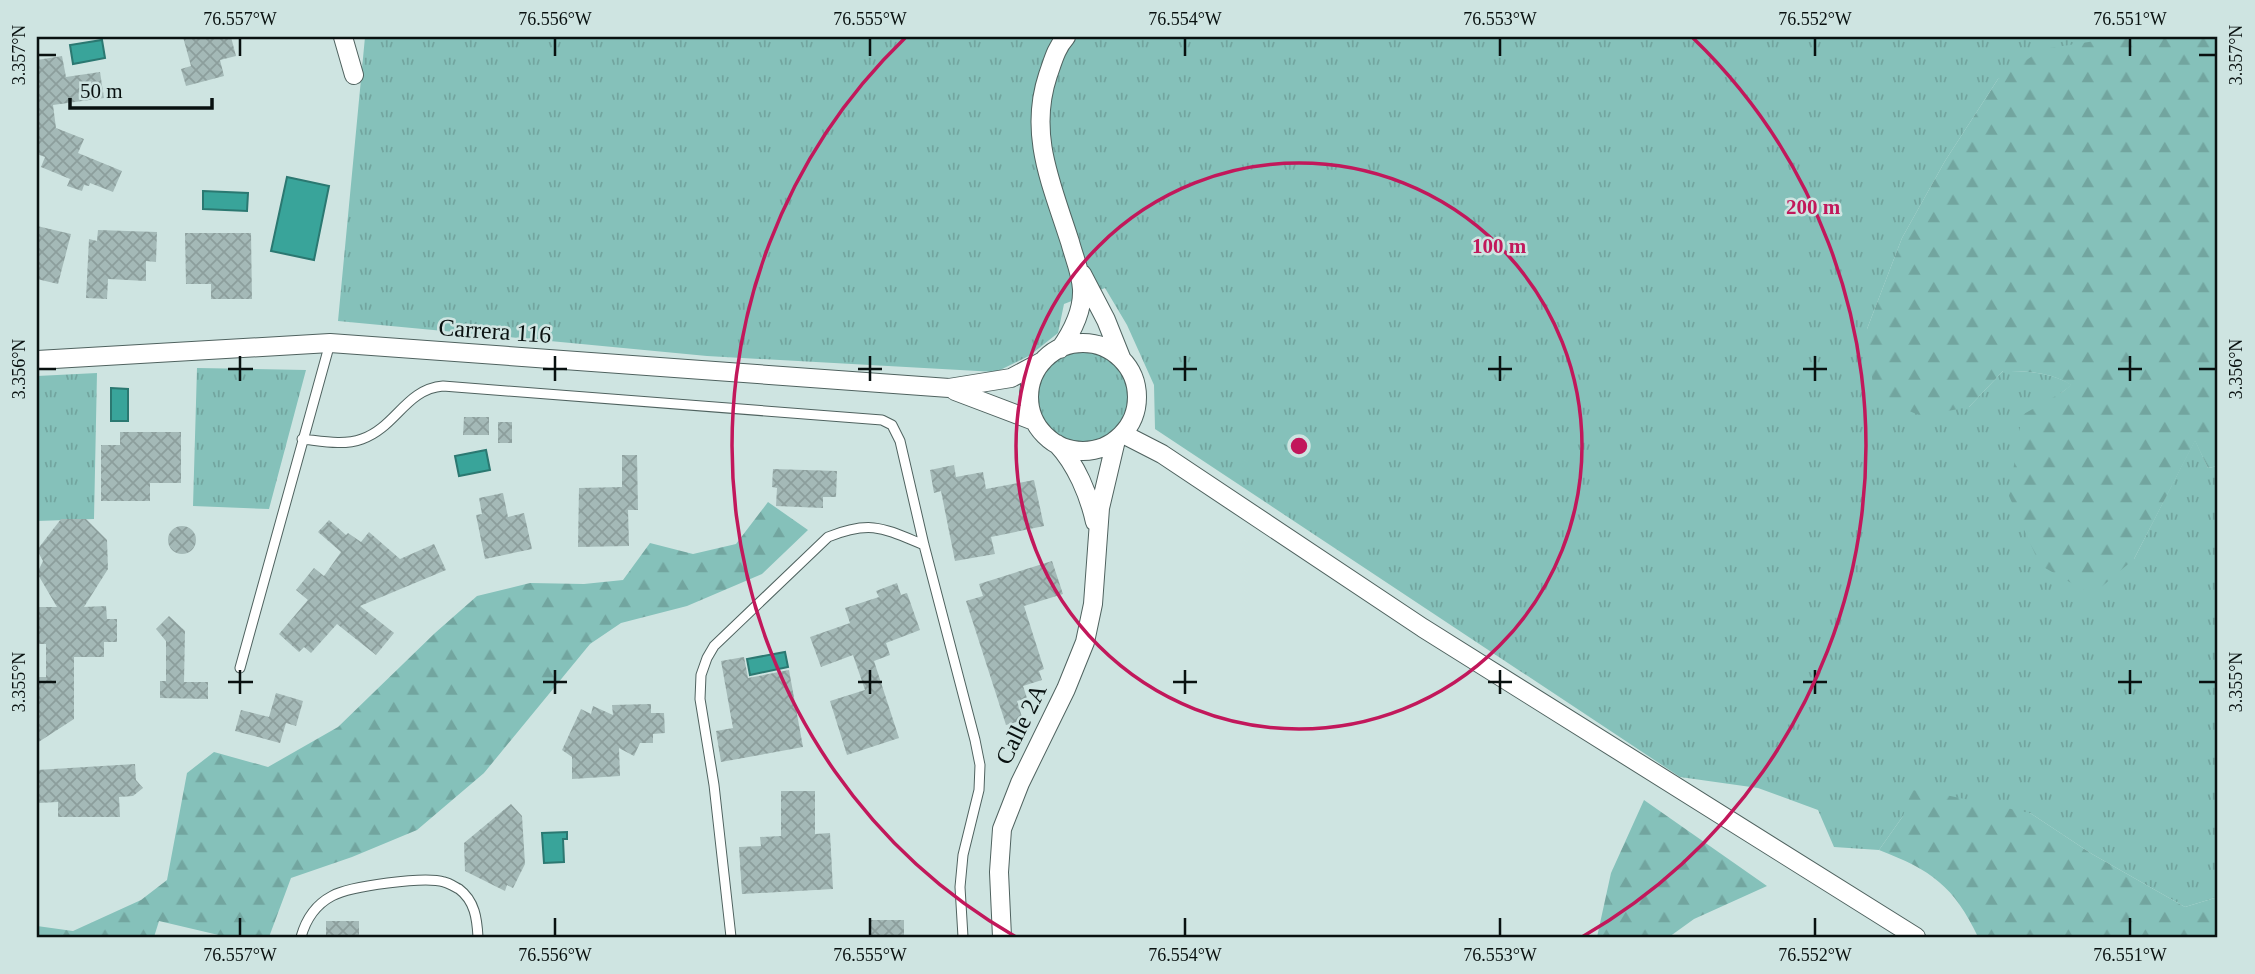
<svg xmlns="http://www.w3.org/2000/svg" width="2255" height="974" viewBox="0 0 2255 974" font-family="Georgia,serif">
	<defs>
		<pattern id="grass-tufts" width="24" height="20" patternUnits="userSpaceOnUse" patternTransform="scale(1.75)"><rect width="24" height="20" fill="#85c1ba"/><path d="M3 7l-1-3M5 7V3M7 7l1-3M15 17l-1-3M17 17v-4M19 17l1-3" fill="none" stroke="#72a59f"/></pattern>
		<pattern id="forest-firs" width="22" height="20" patternUnits="userSpaceOnUse" patternTransform="scale(1.75)"><rect width="22" height="20" fill="#85c1ba"/><path d="M5 1l3.5 6h-7zM16 11l3.5 6h-7z" fill="#72a59f"/></pattern>
		<pattern id="building-cross-hatch" width="8" height="8" patternUnits="userSpaceOnUse" patternTransform="scale(1.75)"><rect width="8" height="8" fill="#a4b9b7"/><path d="M0 0l8 8M0 8l8-8" fill="none" stroke="#8c9e9c"/></pattern>
	</defs>
	<rect width="100%" height="100%" fill="#cee4e1"/>
	<!-- grass -->
	<path fill="url(#grass-tufts)" d="M 365,37 L 2121,37 L 1998,79 L 1945,161 L 1902,238 L 1867,329 L 1969,407 L 2003,371 C 2028,371 2050,372 2072,385 L 2061,393 L 2134,559 L 2195,440 L 2208,468 L 2218,466 L 2218,897 L 2185,907 L 2092,854 L 2030,813 L 1903,816 L 1879,850 L 1834,847 L 1818,810 L 1758,788 L 1680,777 L 1155,429 L 1154,385 L 1127,325 L 1105,288 L 1064,304 L 1058,333 L 1029,356 L 996,372 L 707,356 L 338,321 Z
		M1029 397a54 54 0 1 1 108 0a54 54 0 1 1-108 0Z
		M 197,368 L 306,370 L 269,509 L 193,506 Z
		M 97,373 L 94,519 L 37,521 L 37,376 Z"/>
	<!-- forest -->
	<path fill="url(#forest-firs)" d="M 2121,37 L 2218,37 L 2218,466 L 2208,468 L 2195,441 L 2134,559 L 2092,595 L 2040,565 L 2009,496 L 2022,415 L 2061,393 L 2071,385 C 2050,372 2027,371 2003,371 L 1969,407 L 1921,416 L 1874,396 L 1867,329 L 1902,238 L 1945,161 L 1998,79 L 2043,49 Z
		M 768,502 L 808,530 L 762,574 L 687,606 L 621,623 L 590,644 L 484,773 L 417,830 L 352,857 L 291,878 L 269,937 L 227,937 L 159,921 L 154,937 L 37,937 L 37,926 L 73,931 L 141,900 L 167,880 L 187,773 L 214,752 L 268,767 L 338,727 L 435,633 L 477,596 L 530,583 L 584,584 L 623,580 L 650,543 L 693,554 L 736,544 Z
		M 1912,790 L 1941,794 L 2030,813 L 2092,854 L 2185,907 L 2218,897 L 2218,937 L 1978,937 C 1954,886 1931,870 1879,850 L 1903,816 Z
		M 1644,800 L 1767,886 L 1694,919 L 1669,937 L 1597,937 L 1611,873 Z"/>
	<!-- water -->
	<path fill="#39a49a" stroke="#2b7871" stroke-width="2" d="M 102,40 L 105,58 L 73,64 L 70,45 Z
		M 287,177 L 329,186 L 314,260 L 271,251 Z
		M 203,191 L 248,193 L 247,211 L 203,209 Z
		M 111,388 L 128,389 L 128,421 L 111,421 Z
		M 486,450 L 490,470 L 459,476 L 455,456 Z
		M 785,652 L 788,667 L 750,675 L 747,659 Z
		M 567,832 L 567,839 L 563,839 L 564,862 L 544,863 L 542,833 Z"/>
	<!-- building -->
	<path fill="url(#building-cross-hatch)" d="M 183,37 L 231,37 L 236,56 L 220,60 L 224,76 L 186,86 L 181,69 L 191,66 Z
		M 62,56 L 66,77 L 100,72 L 104,98 L 53,105 L 56,128 L 84,139 L 78,153 L 122,171 L 113,192 L 90,183 L 89,186 L 84,185 L 82,191 L 67,186 L 70,179 L 41,167 L 45,157 L 37,154 L 37,60 Z
		M 37,226 L 71,234 L 58,284 L 37,279 Z
		M 98,230 L 157,232 L 156,262 L 146,261 L 146,281 L 108,279 L 107,299 L 86,298 L 89,239 L 97,241 Z
		M 185,233 L 251,233 L 252,299 L 211,299 L 211,284 L 186,284 Z
		M 464,417 L 489,417 L 489,435 L 463,435 Z
		M 498,422 L 512,422 L 512,443 L 498,443 Z
		M 120,432 L 181,432 L 181,483 L 150,483 L 150,501 L 101,501 L 101,445 L 120,445 Z
		M 622,455 L 637,455 L 638,510 L 628,510 L 629,546 L 578,547 L 579,488 L 622,487 Z
		M 954,465 L 956,477 L 983,472 L 986,489 L 1034,480 L 1044,526 L 991,537 L 995,554 L 955,561 L 941,491 L 934,493 L 930,470 Z
		M 773,469 L 837,471 L 836,497 L 823,497 L 823,508 L 776,506 L 777,488 L 772,487 Z
		M 503,493 L 508,517 L 524,513 L 532,549 L 485,559 L 476,515 L 482,514 L 479,498 Z
		M 61,519 L 86,519 L 107,540 L 108,569 L 84,607 L 106,606 L 107,619 L 117,619 L 117,642 L 104,642 L 104,657 L 74,657 L 74,719 L 37,743 L 37,677 L 46,677 L 46,644 L 37,644 L 37,607 L 57,607 L 37,573 L 43,561 L 37,550 Z
		M 329,520 L 346,535 L 348,533 L 361,542 L 369,532 L 400,559 L 434,544 L 446,570 L 360,606 L 394,633 L 376,655 L 337,624 L 311,653 L 304,647 L 299,652 L 279,634 L 308,600 L 296,590 L 314,568 L 324,576 L 341,552 L 318,532 Z
		M168 540a14 14 0 1 1 28 0a14 14 0 1 1-28 0Z
		M 1052,561 L 1063,594 L 1024,606 L 1044,669 L 1039,671 L 1042,680 L 1023,686 L 1027,698 L 1017,701 L 1023,720 L 1006,725 L 966,601 L 983,596 L 979,584 Z
		M 897,583 L 901,595 L 907,593 L 920,630 L 886,643 L 890,655 L 874,661 L 899,738 L 847,755 L 830,701 L 865,690 L 853,655 L 821,667 L 810,637 L 850,623 L 845,608 L 879,597 L 876,591 Z
		M 169,616 L 185,631 L 184,682 L 208,682 L 208,699 L 160,698 L 160,681 L 166,681 L 166,641 L 156,629 Z
		M 744,657 L 748,678 L 789,670 L 803,747 L 721,762 L 716,731 L 733,728 L 721,661 Z
		M 276,693 L 303,701 L 296,726 L 286,723 L 280,743 L 235,731 L 241,710 L 269,717 Z
		M 651,704 L 651,713 L 664,713 L 665,733 L 653,734 L 653,743 L 640,743 L 634,756 L 619,748 L 620,776 L 572,779 L 572,757 L 562,750 L 581,709 L 591,714 L 593,706 L 613,715 L 612,705 Z
		M 135,764 L 136,780 L 143,788 L 133,796 L 119,797 L 120,817 L 58,817 L 58,802 L 38,803 L 37,770 Z
		M 781,791 L 815,791 L 815,834 L 830,833 L 833,889 L 742,894 L 739,847 L 761,846 L 760,837 L 781,836 Z
		M 511,804 L 522,816 L 525,864 L 513,888 L 507,885 L 505,891 L 465,871 L 464,843 Z
		M 869,920 L 904,920 L 904,937 L 869,937 Z
		M 326,921 L 359,921 L 359,937 L 326,937 Z"/>
	<g fill="none" stroke-linecap="round" stroke-linejoin="round">
		<!-- lane casing -->
		<g stroke="#4f625f" stroke-width="11">
			<path id="lane" d="M 302,439 C 321,441 343,446 362,439 C 396,427 406,389 443,386 L 882,420 L 892,425 L 900,441 L 924,545 L 975,740 L 980,765 L 979,790 L 963,855 L 960,887 L 963,937
				M 240,668 L 330,343
				M 301,937 C 306,919 315,905 332,896 C 350,886 425,876 444,882 C 449,883 455,887 459,889 C 475,901 477,919 478,937
				M 731,937 L 714,785 L 700,699 L 701,675 L 707,658 L 714,646 L 828,537 C 871,520 883,528 924,545"/>
		</g>
		<!-- street casing -->
		<g stroke="#4f625f" stroke-width="20">
			<path id="street" d="M 343,37 L 354,75
				M 1082,274 L 1106,320 L 1122,360
				M1029 397a54 54 0 1 1 108 0a54 54 0 1 1-108 0Z
				M 1060,349 C 1072,332 1083,311 1082,289 C 1081,273 1074,257 1070,242 C 1052,185 1028,135 1048,75 C 1053,61 1056,48 1066,37
				M 37,360 L 330,343 L 949,388 L 1011,378 L 1041,362
				M 955,391 L 1034,421
				M 1123,434 L 1162,454 L 1423,628 L 1916,937
				M 1057,444 C 1076,464 1089,495 1095,522
				M 1002,937 L 999,872 L 1002,829 L 1020,783 L 1066,689 L 1085,642 L 1093,604 L 1100,508 L 1116,440"/>
		</g>
		<!-- lane -->
		<use href="#lane" stroke="#fff" stroke-width="9"/>
		<!-- street -->
		<use href="#street" stroke="#fff" stroke-width="18"/>
	</g>
	<!-- ticks -->
	<path fill="none" stroke="#091110" stroke-width="2.5" d="M 240,38 L 240,56M 555,38 L 555,56M 870,38 L 870,56M 1185,38 L 1185,56M 1500,38 L 1500,56M 1815,38 L 1815,56M 2130,38 L 2130,56M 38,55 L 56,55M 2199,55 L 2216,55M 240,356 L 240,381M 555,356 L 555,381M 870,356 L 870,381M 1185,356 L 1185,381M 1500,356 L 1500,381M 1815,356 L 1815,381M 2130,356 L 2130,381M 38,369 L 56,369M 228,369 L 253,369M 543,369 L 567,369M 858,369 L 882,369M 1173,369 L 1197,369M 1488,369 L 1512,369M 1803,369 L 1827,369M 2118,369 L 2142,369M 2199,369 L 2216,369M 240,670 L 240,694M 555,670 L 555,694M 870,670 L 870,694M 1185,670 L 1185,694M 1500,670 L 1500,694M 1815,670 L 1815,694M 2130,670 L 2130,694M 38,682 L 56,682M 228,682 L 253,682M 543,682 L 567,682M 858,682 L 882,682M 1173,682 L 1197,682M 1488,682 L 1512,682M 1803,682 L 1827,682M 2118,682 L 2142,682M 2199,682 L 2216,682M 240,918 L 240,936M 555,918 L 555,936M 870,918 L 870,936M 1185,918 L 1185,936M 1500,918 L 1500,936M 1815,918 L 1815,936M 2130,918 L 2130,936"/>
	<!-- distance rings -->
	<g fill="none" stroke="#c2185b" stroke-width="3.5">
		<circle cx="1299" cy="446" r="283"/>
		<path d="M1016 937A567 567 0 0 1 905 38M1693 38A567 567 0 0 1 1582 937"/>
	</g>
	<g text-anchor="middle" stroke-width="5" stroke-linejoin="round" paint-order="stroke">
		<!-- street labels -->
		<g font-size="24" fill="#091110" stroke="#cee4e1">
			<text transform="translate(495 331) rotate(4)" y="8">Carrera 116</text>
			<text transform="translate(1021 724) rotate(-64)" y="8">Calle 2A</text>
		</g>
	</g>
	<circle cx="1299" cy="446" r="10" fill="#c2185b" stroke="#cee4e1" stroke-width="3.5"/>
	<g font-size="21" text-anchor="middle" font-weight="bold" fill="#c2185b" stroke="#cee4e1" stroke-width="5" stroke-linejoin="round" paint-order="stroke">
		<text x="1813" y="214">200 m</text>
		<text x="1499" y="253">100 m</text>
	</g>
	<!-- border -->
	<rect width="2255" height="974" fill="none" stroke="#cee4e1" stroke-width="77"/>
	<!-- scale -->
	<path d="M70 98v10h142v-10" fill="none" stroke="#091110" stroke-width="3.5"/>
	<text x="80" y="98" font-size="21" fill="#091110" stroke="#cee4e1" stroke-width="5" paint-order="stroke">50 m</text>
	<rect x="38" y="38" width="2178" height="898" fill="none" stroke="#091110" stroke-width="2.5"/>
	<g font-size="18" text-anchor="middle" fill="#091110">
		<text x="240" y="25">76.557°W</text>
		<text x="555" y="25">76.556°W</text>
		<text x="870" y="25">76.555°W</text>
		<text x="1185" y="25">76.554°W</text>
		<text x="1500" y="25">76.553°W</text>
		<text x="1815" y="25">76.552°W</text>
		<text x="2130" y="25">76.551°W</text>
		<text transform="translate(19 55) rotate(-90)" y="6">3.357°N</text>
		<text transform="translate(2236 55) rotate(-90)" y="6">3.357°N</text>
		<text transform="translate(19 369) rotate(-90)" y="6">3.356°N</text>
		<text transform="translate(2236 369) rotate(-90)" y="6">3.356°N</text>
		<text transform="translate(19 682) rotate(-90)" y="6">3.355°N</text>
		<text transform="translate(2236 682) rotate(-90)" y="6">3.355°N</text>
		<text x="240" y="961">76.557°W</text>
		<text x="555" y="961">76.556°W</text>
		<text x="870" y="961">76.555°W</text>
		<text x="1185" y="961">76.554°W</text>
		<text x="1500" y="961">76.553°W</text>
		<text x="1815" y="961">76.552°W</text>
		<text x="2130" y="961">76.551°W</text>
	</g>
</svg>
